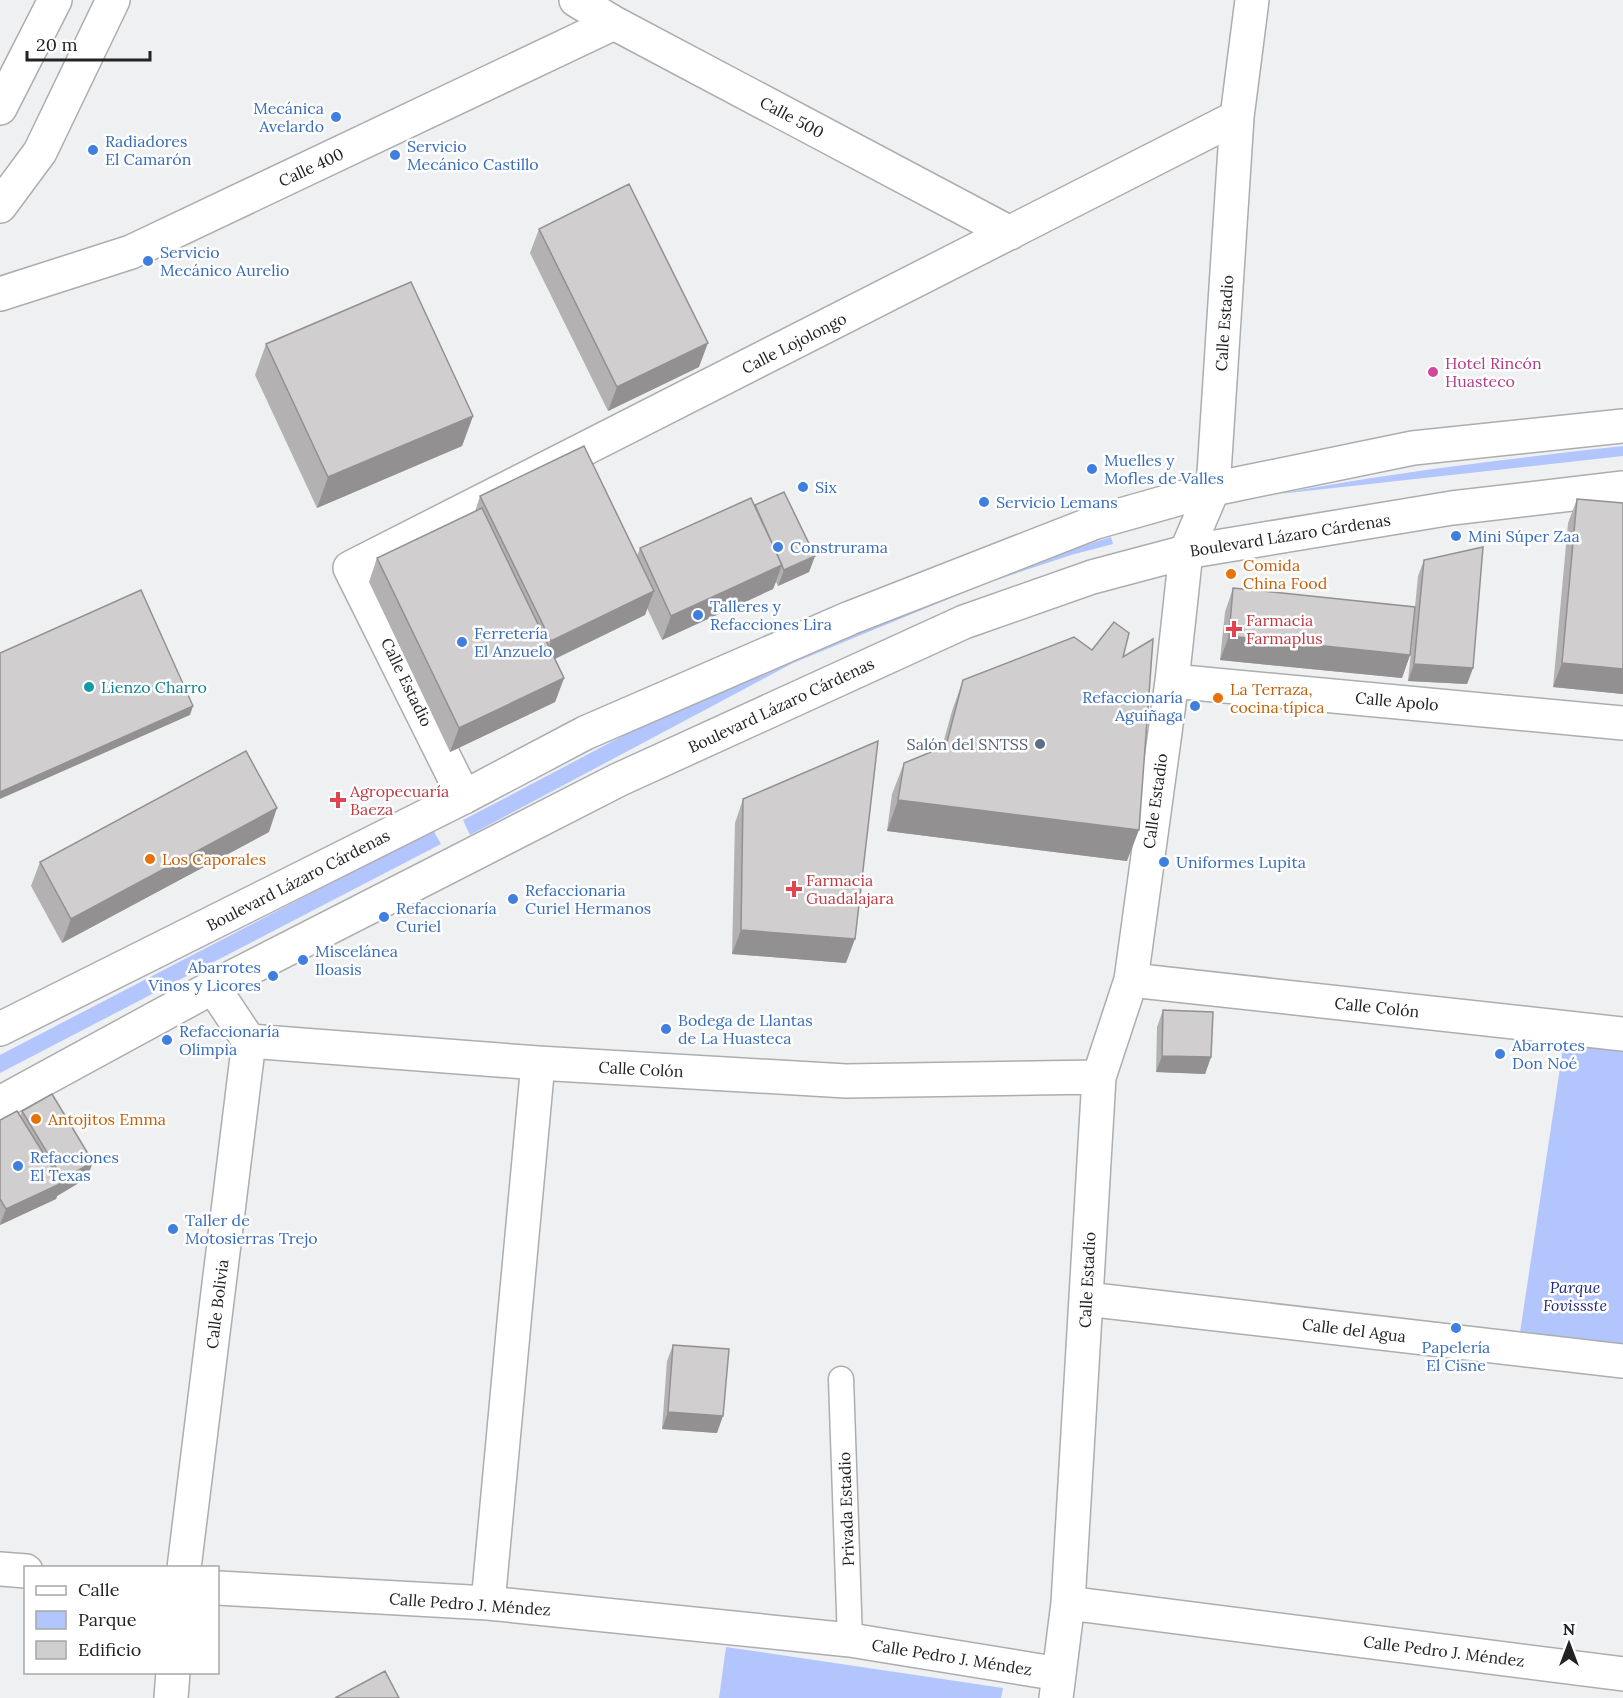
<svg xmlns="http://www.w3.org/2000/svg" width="1623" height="1698" viewBox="0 0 1623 1698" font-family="Lora,serif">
	<rect width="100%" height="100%" fill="#eff0f2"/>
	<!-- green -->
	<path fill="#b2c5fd" d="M 1623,446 L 1623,456 L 1279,494 C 1393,472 1508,459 1623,446 Z
		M 1111,537 L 1113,544 L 1071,555 L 987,583 L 793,663 L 470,835 L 463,820 C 547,777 632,729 717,689 C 845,630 976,578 1111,537 Z
		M 433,830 L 441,844 L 0,1073 L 0,1055 Z
		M 1565,1035 L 1623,1044 L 1623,1351 L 1519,1339 Z
		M 726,1647 L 1003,1688 L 1001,1698 L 719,1698 Z"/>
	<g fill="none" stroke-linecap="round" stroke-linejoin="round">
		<!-- lane casing -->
		<g stroke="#acadaf" stroke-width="27">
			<path id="lane" d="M 841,1379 L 850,1640"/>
		</g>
		<!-- street casing -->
		<g stroke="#acadaf" stroke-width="36">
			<path id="street" d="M 576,0 L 614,23 L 1010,233
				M 0,294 L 131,252 L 614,23
				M 1172,681 L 1623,723
				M 464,797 L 350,568 L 1237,117
				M 1131,980 L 1623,1034
				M 213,987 L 249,1041
				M 249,1041 L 538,1063 L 846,1081 L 1099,1077
				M 1086,1299 L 1623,1361
				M 184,1568 L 249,1041
				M 0,1569 L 26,1571
				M 218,1588 L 488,1603 L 850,1640 L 1059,1674
				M 488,1603 L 538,1063
				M 1068,1603 L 1623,1674
				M 171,1698 L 173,1672
				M 1056,1698 L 1068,1603 L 1099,1077 L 1131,980 L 1172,681 L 1186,552 L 1213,489 L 1237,117 L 1252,0"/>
		</g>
		<!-- secondary casing -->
		<g stroke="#acadaf" stroke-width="36">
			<path id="secondary" d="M 0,108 L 55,0
				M 0,206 L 40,152 L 113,0"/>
		</g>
		<!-- primary casing -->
		<g stroke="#acadaf" stroke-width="36">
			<path id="primary" d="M 0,1029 L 464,797 L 585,733 L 850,618 L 1096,522 L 1213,489 L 1413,448 L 1623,426
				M 0,1103 L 213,987 L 618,780 L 964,622 L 1092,577 L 1186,552 L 1452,508 L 1623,488"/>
		</g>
		<!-- lane -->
		<use href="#lane" stroke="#fff" stroke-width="24"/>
		<!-- street -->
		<use href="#street" stroke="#fff" stroke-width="33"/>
		<!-- secondary -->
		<use href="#secondary" stroke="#fff" stroke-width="33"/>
		<!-- primary -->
		<use href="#primary" stroke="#fff" stroke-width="33"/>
	</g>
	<!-- wall -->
	<path fill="#b3b1b2" d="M 539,229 L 699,367 L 608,411 L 530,253 Z
		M 266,344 L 473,416 L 462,446 L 317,508 L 255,375 Z
		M 480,496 L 637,556 L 640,548 L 755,505 L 815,556 L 809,572 L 778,586 L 776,582 L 773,589 L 662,640 L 647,608 L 645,615 L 555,659 L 564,678 L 555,702 L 450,752 L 369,582 L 377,558 L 475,512 Z
		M 1577,499 L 1623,503 L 1623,694 L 1553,687 L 1568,523 Z
		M 1424,560 L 1473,668 L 1467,684 L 1408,681 L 1413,633 L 1410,655 L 1402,678 L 1220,660 L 1225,612 L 1233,588 L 1415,607 L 1418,576 Z
		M 1092,650 L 1123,657 L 1127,861 L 887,831 L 892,794 L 904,763 L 942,747 L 952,711 L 963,680 Z
		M 743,799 L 846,963 L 732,954 L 735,823 Z
		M 269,832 L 62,943 L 31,886 L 40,862 Z
		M 1163,1010 L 1211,1057 L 1205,1074 L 1156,1072 L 1157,1027 Z
		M 22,1111 L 87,1178 L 57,1196 L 56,1199 L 0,1225 L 0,1120 L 20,1116 Z
		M 673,1345 L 717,1433 L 662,1429 L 667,1361 Z"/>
	<!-- shaded-wall -->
	<path fill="#929091" d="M 708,343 L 699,367 L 608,411 L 617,387 Z
		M 473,416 L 462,446 L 317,508 L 328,477 Z
		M 815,556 L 809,572 L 778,586 L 784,570 Z
		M 782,565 L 773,589 L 662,640 L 671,616 Z
		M 654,591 L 645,615 L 542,665 L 551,641 Z
		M 1229,636 L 1410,655 L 1402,678 L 1220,660 Z
		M 1562,663 L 1623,669 L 1623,694 L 1553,687 Z
		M 1414,664 L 1473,668 L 1467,684 L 1408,681 Z
		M 564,678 L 555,702 L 450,752 L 459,728 Z
		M 193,706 L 190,715 L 0,799 L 0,792 Z
		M 898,800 L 1139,830 L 1127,861 L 887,831 Z
		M 277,808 L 269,832 L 62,943 L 71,919 Z
		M 741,930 L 855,939 L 846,963 L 732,954 Z
		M 1162,1056 L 1211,1057 L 1205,1074 L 1156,1072 Z
		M 93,1162 L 87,1178 L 57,1196 L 63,1179 Z
		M 62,1183 L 56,1199 L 0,1225 L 6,1209 Z
		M 668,1412 L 723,1416 L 717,1433 L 662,1429 Z"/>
	<!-- building -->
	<path fill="#d0cecf" stroke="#929091" stroke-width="1.5" d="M 629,184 L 708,343 L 617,387 L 539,229 Z
		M 411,282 L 473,416 L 328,477 L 266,344 Z
		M 584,446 L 654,591 L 551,641 L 480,496 Z
		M 784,492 L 815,556 L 784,570 L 755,505 Z
		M 751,498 L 782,565 L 671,616 L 640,548 Z
		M 1577,499 L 1623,503 L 1623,669 L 1562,663 Z
		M 482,508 L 564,678 L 459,728 L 377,558 Z
		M 1483,547 L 1473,668 L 1414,664 L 1424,560 Z
		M 1233,588 L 1415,607 L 1410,655 L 1229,636 Z
		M 141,590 L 193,706 L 0,792 L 0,653 Z
		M 1114,622 L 1129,633 L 1123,657 L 1153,639 L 1139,830 L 898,800 L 904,763 L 946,746 L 963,680 L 1074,637 L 1092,650 Z
		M 878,741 L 855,939 L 741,930 L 743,799 Z
		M 246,751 L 277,808 L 71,919 L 40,862 Z
		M 1163,1010 L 1213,1012 L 1211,1057 L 1162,1056 Z
		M 52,1094 L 93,1162 L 63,1179 L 22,1111 Z
		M 17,1111 L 62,1183 L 6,1209 L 0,1199 L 0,1120 Z
		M 673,1345 L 729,1349 L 723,1416 L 668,1412 Z
		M 385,1671 L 399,1698 L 335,1698 Z"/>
	<!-- markers -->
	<g fill="#3f7fe0" stroke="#fff" stroke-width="2">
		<circle cx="336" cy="117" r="6"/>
		<circle cx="93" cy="150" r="6"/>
		<circle cx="395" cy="155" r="6"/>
		<circle cx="148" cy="261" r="6"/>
		<circle cx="1092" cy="469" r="6"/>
		<circle cx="803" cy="487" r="6"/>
		<circle cx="984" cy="502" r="6"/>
		<circle cx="1456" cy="536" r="6"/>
		<circle cx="778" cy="547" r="6"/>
		<circle cx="698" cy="615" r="6"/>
		<circle cx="462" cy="642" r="6"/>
		<circle cx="1195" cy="706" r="6"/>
		<circle cx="1164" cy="862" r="6"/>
		<circle cx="513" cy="899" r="6"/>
		<circle cx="384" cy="917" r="6"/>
		<circle cx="303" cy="960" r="6"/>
		<circle cx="273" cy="976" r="6"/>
		<circle cx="666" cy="1029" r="6"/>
		<circle cx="167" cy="1040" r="6"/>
		<circle cx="1500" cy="1054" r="6"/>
		<circle cx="18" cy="1166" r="6"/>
		<circle cx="173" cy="1229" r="6"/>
		<circle cx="1456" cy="1328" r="6"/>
	</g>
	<circle fill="#d1479c" stroke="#fff" stroke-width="2" cx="1433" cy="372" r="6"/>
	<g fill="#e8710a" stroke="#fff" stroke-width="2">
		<circle cx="1231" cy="574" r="6"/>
		<circle cx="1218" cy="698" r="6"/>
		<circle cx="150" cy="859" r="6"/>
		<circle cx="36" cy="1119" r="6"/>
	</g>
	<g fill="#e0444e" stroke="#fff" stroke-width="2">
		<path d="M1231 620h6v6h6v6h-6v6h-6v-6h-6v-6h6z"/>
		<path d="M335 791h6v6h6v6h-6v6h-6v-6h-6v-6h6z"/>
		<path d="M791 880h6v6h6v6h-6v6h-6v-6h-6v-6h6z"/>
	</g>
	<circle fill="#0f9aa8" stroke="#fff" stroke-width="2" cx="89" cy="687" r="6"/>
	<circle fill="#5c6f8a" stroke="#fff" stroke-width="2" cx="1040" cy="744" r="6"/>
	<g text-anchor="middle" stroke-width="5" stroke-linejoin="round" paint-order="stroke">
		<!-- shop labels -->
		<g font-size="16" fill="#366cbe" stroke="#fff" text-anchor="start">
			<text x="324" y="114" text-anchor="end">Mecánica<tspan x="324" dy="18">Avelardo</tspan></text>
			<text x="105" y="147">Radiadores<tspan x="105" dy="18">El Camarón</tspan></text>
			<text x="407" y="152">Servicio<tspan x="407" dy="18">Mecánico Castillo</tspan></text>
			<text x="160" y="258">Servicio<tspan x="160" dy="18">Mecánico Aurelio</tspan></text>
			<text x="1104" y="466">Muelles y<tspan x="1104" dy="18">Mofles de Valles</tspan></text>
			<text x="815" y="493">Six</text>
			<text x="996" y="508">Servicio Lemans</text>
			<text x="1468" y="542">Mini Súper Zaa</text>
			<text x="790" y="553">Construrama</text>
			<text x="710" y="612">Talleres y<tspan x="710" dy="18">Refacciones Lira</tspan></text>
			<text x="474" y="639">Ferretería<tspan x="474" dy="18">El Anzuelo</tspan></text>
			<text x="1183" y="703" text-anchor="end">Refaccionaría<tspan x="1183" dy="18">Aguiñaga</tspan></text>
			<text x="1176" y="868">Uniformes Lupita</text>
			<text x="525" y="896">Refaccionaria<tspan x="525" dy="18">Curiel Hermanos</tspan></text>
			<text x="396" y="914">Refaccionaría<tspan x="396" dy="18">Curiel</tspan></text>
			<text x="315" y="957">Miscelánea<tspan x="315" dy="18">Iloasis</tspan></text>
			<text x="261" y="973" text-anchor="end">Abarrotes<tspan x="261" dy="18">Vinos y Licores</tspan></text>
			<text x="678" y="1026">Bodega de Llantas<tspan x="678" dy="18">de La Huasteca</tspan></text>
			<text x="179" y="1037">Refaccionaría<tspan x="179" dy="18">Olimpia</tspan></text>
			<text x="1512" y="1051">Abarrotes<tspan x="1512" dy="18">Don Noé</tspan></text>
			<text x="30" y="1163">Refacciones<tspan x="30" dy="18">El Texas</tspan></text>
			<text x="185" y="1226">Taller de<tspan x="185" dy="18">Motosierras Trejo</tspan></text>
			<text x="1456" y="1353" text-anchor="middle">Papelería<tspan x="1456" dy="18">El Cisne</tspan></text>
		</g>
		<!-- street labels -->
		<g font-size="16" fill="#232324" stroke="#fff">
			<text transform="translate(792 117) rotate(28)" y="6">Calle 500</text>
			<text transform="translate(311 167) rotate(-25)" y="6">Calle 400</text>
			<text transform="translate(1224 323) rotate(-86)" y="6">Calle Estadio</text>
			<text transform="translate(794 343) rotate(-27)" y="6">Calle Lojolongo</text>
			<text transform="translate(1290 535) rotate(-9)" y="6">Boulevard Lázaro Cárdenas</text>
			<text transform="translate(407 682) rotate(64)" y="6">Calle Estadio</text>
			<text transform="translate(1397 701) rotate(5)" y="6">Calle Apolo</text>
			<text transform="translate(781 705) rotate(-25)" y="6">Boulevard Lázaro Cárdenas</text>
			<text transform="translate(1155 801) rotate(-82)" y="6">Calle Estadio</text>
			<text transform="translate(298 880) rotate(-27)" y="6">Boulevard Lázaro Cárdenas</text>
			<text transform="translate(1377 1007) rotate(6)" y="6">Calle Colón</text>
			<text transform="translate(641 1069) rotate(3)" y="6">Calle Colón</text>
			<text transform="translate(1087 1280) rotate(-87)" y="6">Calle Estadio</text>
			<text transform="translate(217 1304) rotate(-83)" y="6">Calle Bolivia</text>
			<text transform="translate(1354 1330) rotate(7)" y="6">Calle del Agua</text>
			<text transform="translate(846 1509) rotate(-92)" y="6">Privada Estadio</text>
			<text transform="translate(470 1604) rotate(4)" y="6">Calle Pedro J. Méndez</text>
			<text transform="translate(1444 1651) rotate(7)" y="6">Calle Pedro J. Méndez</text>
			<text transform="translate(952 1657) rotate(9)" y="6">Calle Pedro J. Méndez</text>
		</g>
		<!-- hotel labels -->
		<g font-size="16" fill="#b23c85" stroke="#fff" text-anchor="start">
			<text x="1445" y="369">Hotel Rincón<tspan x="1445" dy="18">Huasteco</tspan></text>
		</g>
		<!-- food labels -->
		<g font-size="16" fill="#c56008" stroke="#fff" text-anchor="start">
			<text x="1243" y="571">Comida<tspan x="1243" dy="18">China Food</tspan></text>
			<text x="1230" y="695">La Terraza,<tspan x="1230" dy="18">cocina típica</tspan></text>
			<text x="162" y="865">Los Caporales</text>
			<text x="48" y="1125">Antojitos Emma</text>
		</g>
		<!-- health labels -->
		<g font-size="16" fill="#be3a42" stroke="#fff" text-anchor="start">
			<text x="1246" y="626">Farmacia<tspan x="1246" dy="18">Farmaplus</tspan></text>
			<text x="350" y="797">Agropecuaría<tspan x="350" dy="18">Baeza</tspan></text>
			<text x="806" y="886">Farmacia<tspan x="806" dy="18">Guadalajara</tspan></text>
		</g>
		<!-- culture labels -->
		<g font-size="16" fill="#0d838f" stroke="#fff" text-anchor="start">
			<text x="101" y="693">Lienzo Charro</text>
		</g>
		<!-- service labels -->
		<g font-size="16" fill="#4e5e75" stroke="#fff" text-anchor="end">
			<text x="1028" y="750">Salón del SNTSS</text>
		</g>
		<!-- park labels -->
		<g font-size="16" font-style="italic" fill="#1c277d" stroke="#fff">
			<text x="1575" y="1293">Parque<tspan x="1575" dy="18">Fovissste</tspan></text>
		</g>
	</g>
	<!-- legend -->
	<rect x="24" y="1566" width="195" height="108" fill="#ffffff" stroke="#a7a7a7" stroke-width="1.5"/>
	<rect x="36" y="1586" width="30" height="9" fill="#ffffff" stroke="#a7a7a7" stroke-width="1.5"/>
	<text x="78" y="1596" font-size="18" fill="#232324">Calle</text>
	<rect x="36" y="1611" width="30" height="18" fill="#b2c5fd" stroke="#a7a7a7" stroke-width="1.5"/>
	<text x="78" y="1626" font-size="18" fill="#232324">Parque</text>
	<rect x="36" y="1641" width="30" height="18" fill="#d0cecf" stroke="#a7a7a7" stroke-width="1.5"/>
	<text x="78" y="1656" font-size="18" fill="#232324">Edificio</text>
	<!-- north arrow -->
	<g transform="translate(1569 1644)" stroke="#ffffff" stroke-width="4.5" paint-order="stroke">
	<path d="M0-4.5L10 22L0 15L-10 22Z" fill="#232324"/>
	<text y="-9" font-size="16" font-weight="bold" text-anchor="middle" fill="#232324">N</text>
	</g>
	<!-- scale -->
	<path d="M27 51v9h123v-9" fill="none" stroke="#232324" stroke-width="3"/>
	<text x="36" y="51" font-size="18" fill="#232324" stroke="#ffffff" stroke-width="4.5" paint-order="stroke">20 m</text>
</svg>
